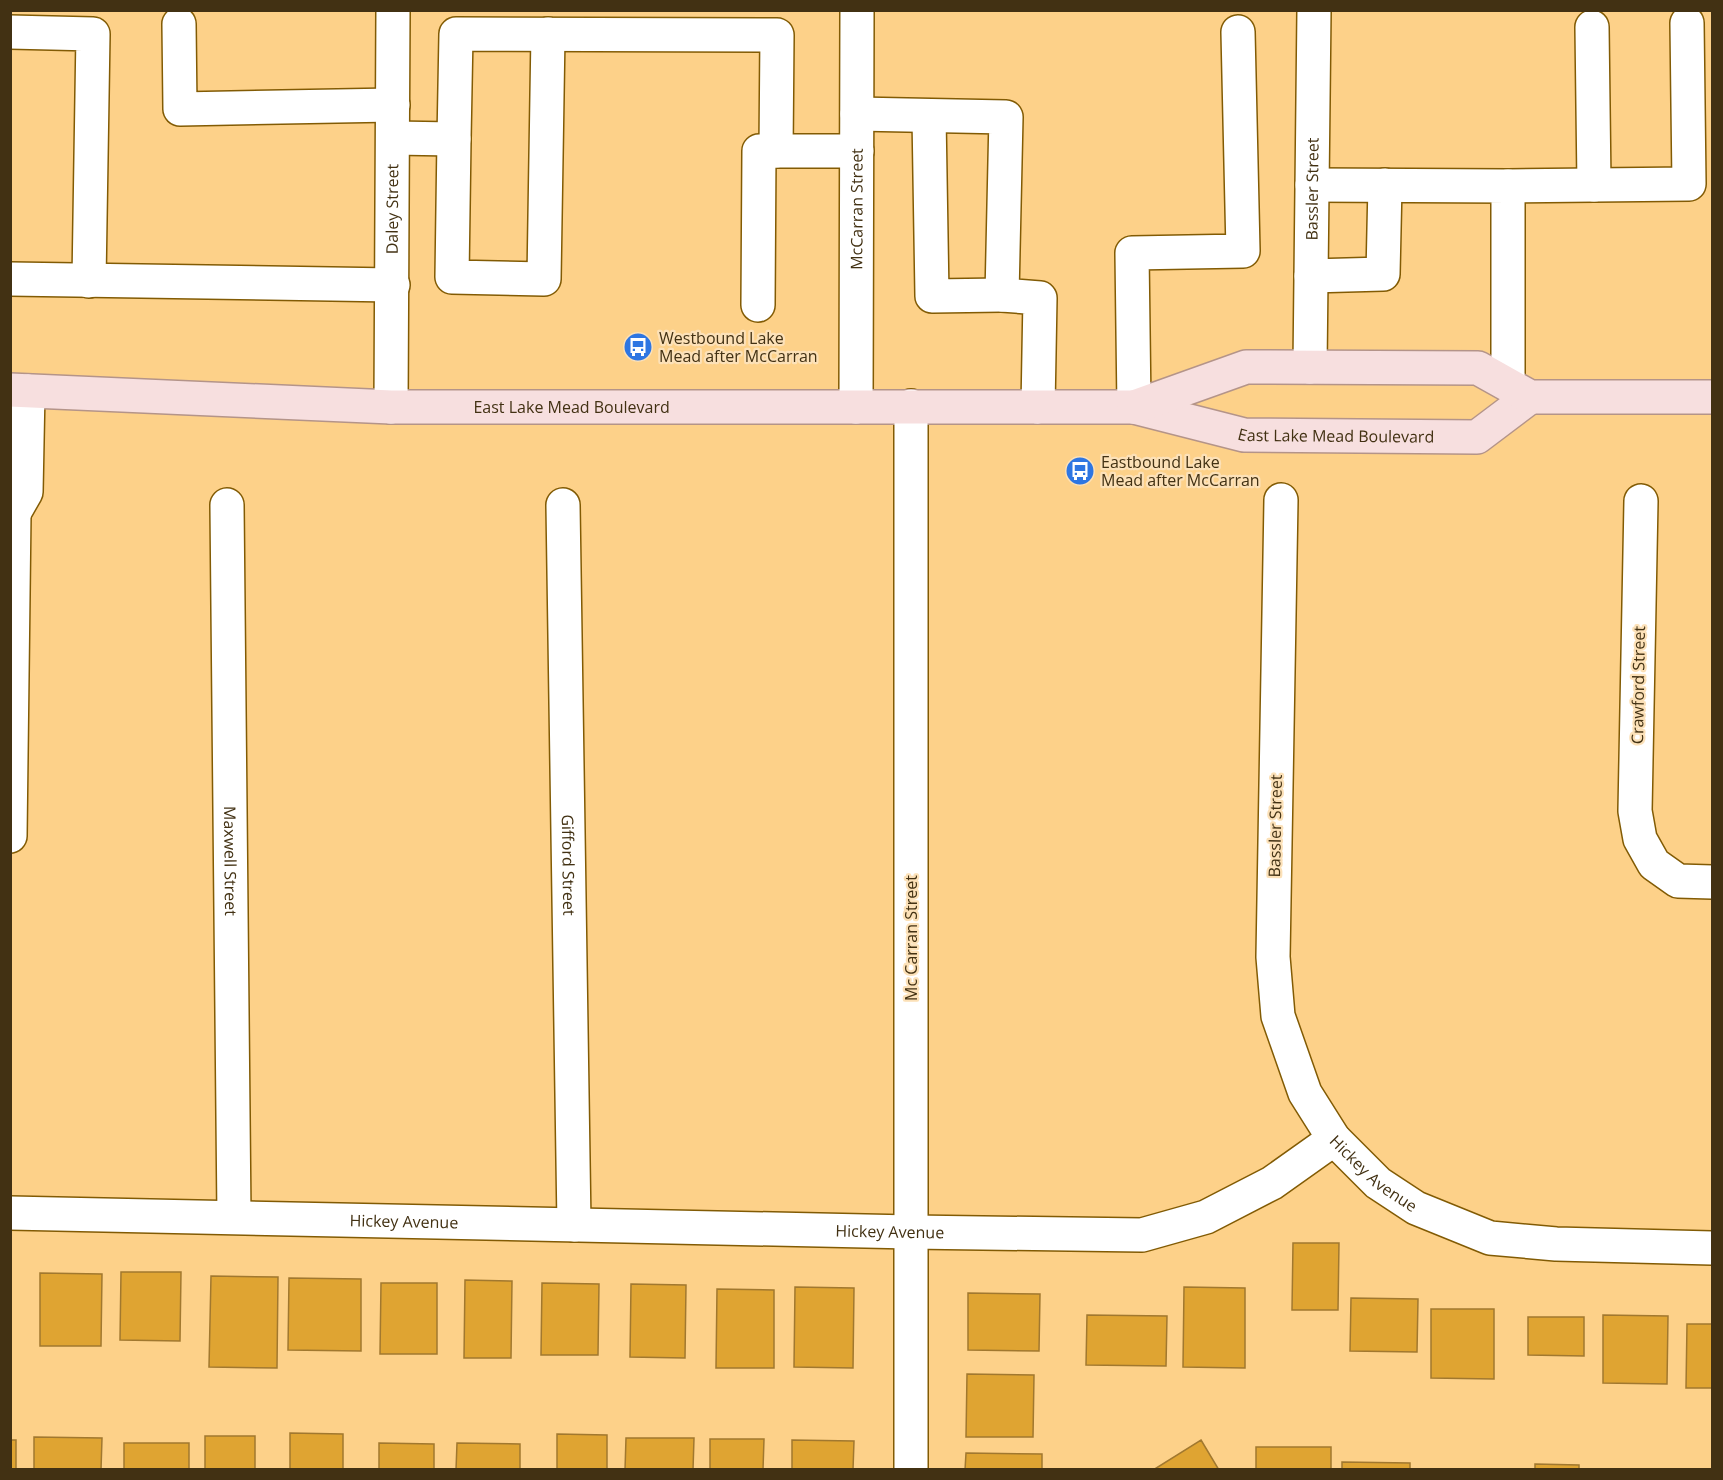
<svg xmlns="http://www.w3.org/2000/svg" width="1723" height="1480" viewBox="0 0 1723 1480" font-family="'Open Sans',sans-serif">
	<rect width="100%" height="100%" fill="#fdd189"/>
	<!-- building -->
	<path fill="#dfa432" stroke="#a1782f" stroke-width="1.5" d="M 1293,1243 L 1339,1243 L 1338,1310 L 1292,1310 Z
		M 121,1272 L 181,1272 L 180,1341 L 120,1340 Z
		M 40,1273 L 102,1274 L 101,1346 L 40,1346 Z
		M 211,1276 L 278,1277 L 277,1368 L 209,1367 Z
		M 289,1278 L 361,1279 L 361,1351 L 288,1350 Z
		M 465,1280 L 512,1281 L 511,1358 L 464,1358 Z
		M 381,1283 L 437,1283 L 437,1354 L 380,1354 Z
		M 542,1283 L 599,1284 L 598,1355 L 541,1355 Z
		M 631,1284 L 686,1285 L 685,1358 L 630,1357 Z
		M 795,1287 L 854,1288 L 853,1368 L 794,1367 Z
		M 1184,1287 L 1245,1288 L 1245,1368 L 1183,1367 Z
		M 717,1289 L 774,1290 L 774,1368 L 716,1368 Z
		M 968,1293 L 1040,1294 L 1039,1351 L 968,1350 Z
		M 1351,1298 L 1418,1299 L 1417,1352 L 1350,1351 Z
		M 1431,1309 L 1494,1309 L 1494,1379 L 1431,1378 Z
		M 1087,1315 L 1167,1316 L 1166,1366 L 1086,1365 Z
		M 1603,1315 L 1668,1316 L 1667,1384 L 1603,1383 Z
		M 1528,1317 L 1584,1317 L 1584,1356 L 1528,1355 Z
		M 1687,1324 L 1712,1324 L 1712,1388 L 1686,1388 Z
		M 967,1374 L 1034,1375 L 1033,1437 L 966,1437 Z
		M 290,1433 L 343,1434 L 343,1470 L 290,1470 Z
		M 557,1434 L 607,1435 L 607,1470 L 557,1470 Z
		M 205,1436 L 255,1436 L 255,1470 L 205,1470 Z
		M 34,1437 L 102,1438 L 101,1470 L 34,1470 Z
		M 626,1438 L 694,1438 L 693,1470 L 625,1470 Z
		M 710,1439 L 764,1439 L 763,1470 L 710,1470 Z
		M 10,1440 L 16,1440 L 16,1470 L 10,1470 Z
		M 792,1440 L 854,1441 L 853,1470 L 792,1470 Z
		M 1201,1440 L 1219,1470 L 1153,1470 Z
		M 124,1443 L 189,1443 L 189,1470 L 124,1470 Z
		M 379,1443 L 434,1444 L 434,1470 L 379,1470 Z
		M 457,1443 L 520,1444 L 520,1470 L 456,1470 Z
		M 1256,1447 L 1331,1447 L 1331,1470 L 1256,1470 Z
		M 966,1453 L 1042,1454 L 1042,1470 L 965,1470 Z
		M 1342,1462 L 1410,1463 L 1410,1470 L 1342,1470 Z
		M 1535,1464 L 1579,1465 L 1579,1470 L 1535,1470 Z"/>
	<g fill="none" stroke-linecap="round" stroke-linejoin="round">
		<!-- minor casing -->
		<g stroke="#825b04" stroke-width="36">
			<g id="minor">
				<path d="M 179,24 L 180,109 L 393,105"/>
				<path d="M 1592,27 L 1594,185"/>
				<path d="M 10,32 L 93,34 L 89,281"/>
				<path d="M 857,114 L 1006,117 L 1002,295 L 1040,298 L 1038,407"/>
				<path d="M 929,116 L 932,296 L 1002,295"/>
				<path d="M 393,138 L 454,139 L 456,34 L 777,35 L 776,151"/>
				<path d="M 454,139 L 452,277 L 544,279 L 548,34"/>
				<path d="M 1312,185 L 1508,186 L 1508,384"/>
				<path d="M 1508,186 L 1689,184 L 1687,23"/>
				<path d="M 1311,276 L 1383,274 L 1385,185"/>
				<path d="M 10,279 L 393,285"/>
				<path d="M 758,305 L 759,151 L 857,151"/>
				<path id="s1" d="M 1310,367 L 1314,10"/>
				<path id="s2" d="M 391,407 L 393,10"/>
				<path id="s3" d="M 856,407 L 857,10"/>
				<path d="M 1134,407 L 1132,253 L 1243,251 L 1238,32"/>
				<path id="s4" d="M 1281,500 L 1273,957 L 1278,1016 L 1305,1093 L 1334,1139 L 1378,1183 L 1416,1208 L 1490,1238 L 1556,1244 L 1712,1248"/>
				<path d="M 1641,501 L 1635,811 L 1640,839 L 1654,864 L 1678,881 L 1712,882"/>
				<path id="s5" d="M 227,505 L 234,1217"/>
				<path id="s6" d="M 563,505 L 574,1225"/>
				<path d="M 10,513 L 14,513 L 26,492 L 28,391"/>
				<path d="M 10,836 L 14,513"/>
				<path id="s7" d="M 10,1213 L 911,1232 L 1142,1235 L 1206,1217 L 1272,1183 L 1334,1139"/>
				<path d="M 911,1470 L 911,406"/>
			</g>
		</g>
		<!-- major casing -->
		<g stroke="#b49489" stroke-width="36">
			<g id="major">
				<path id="s8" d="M 10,390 L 391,407 L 1134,407 L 1244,435 L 1477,437 L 1530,397"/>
				<path d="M 1134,407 L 1246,367 L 1478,368 L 1530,397 L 1712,397"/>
			</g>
		</g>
		<!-- minor -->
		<use href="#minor" stroke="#fff" stroke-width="33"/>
		<!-- major -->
		<use href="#major" stroke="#f7dfdf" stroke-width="33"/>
	</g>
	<!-- icons -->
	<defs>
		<g id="bus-disc" transform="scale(1.5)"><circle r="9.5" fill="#2e76e2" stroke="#fce1b8"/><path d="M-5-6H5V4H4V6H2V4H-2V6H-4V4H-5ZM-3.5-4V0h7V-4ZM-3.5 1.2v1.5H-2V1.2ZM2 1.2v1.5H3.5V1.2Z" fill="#fff"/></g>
	</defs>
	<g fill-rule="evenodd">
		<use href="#bus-disc" x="638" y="347"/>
		<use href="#bus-disc" x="1080" y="471"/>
	</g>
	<g text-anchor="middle" stroke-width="4.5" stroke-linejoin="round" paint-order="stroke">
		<!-- street labels -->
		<g font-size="16" fill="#423113" stroke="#fce1b8">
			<text dy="6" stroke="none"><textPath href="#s1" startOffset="178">Bassler Street</textPath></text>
			<text dy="6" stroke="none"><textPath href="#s2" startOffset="198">Daley Street</textPath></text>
			<text dy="6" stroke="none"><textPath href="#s3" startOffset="198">McCarran Street</textPath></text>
			<text dy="6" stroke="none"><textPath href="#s8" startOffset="562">East Lake Mead Boulevard</textPath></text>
			<text dy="6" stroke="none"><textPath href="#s8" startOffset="1330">East Lake Mead Boulevard</textPath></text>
			<text transform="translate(1638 685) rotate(-89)" y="6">Crawford Street</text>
			<text transform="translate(1275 826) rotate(-89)" y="6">Bassler Street</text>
			<text dy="6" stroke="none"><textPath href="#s5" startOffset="356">Maxwell Street</textPath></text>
			<text dy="6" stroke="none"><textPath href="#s6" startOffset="360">Gifford Street</textPath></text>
			<text transform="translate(911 938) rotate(-90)" y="6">Mc Carran Street</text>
			<text dy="6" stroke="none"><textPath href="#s4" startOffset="705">Hickey Avenue</textPath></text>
			<text dy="6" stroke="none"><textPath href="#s7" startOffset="394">Hickey Avenue</textPath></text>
			<text dy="6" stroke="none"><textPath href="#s7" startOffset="880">Hickey Avenue</textPath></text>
		</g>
		<!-- poi labels -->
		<g font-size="16" fill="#423113" stroke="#fce1b8" text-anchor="start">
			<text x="659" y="344">Westbound Lake<tspan x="659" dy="18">Mead after McCarran</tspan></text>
			<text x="1101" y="468">Eastbound Lake<tspan x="1101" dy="18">Mead after McCarran</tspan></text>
		</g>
	</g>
	<!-- border -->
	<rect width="1723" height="1480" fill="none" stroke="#423113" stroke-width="24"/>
</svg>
